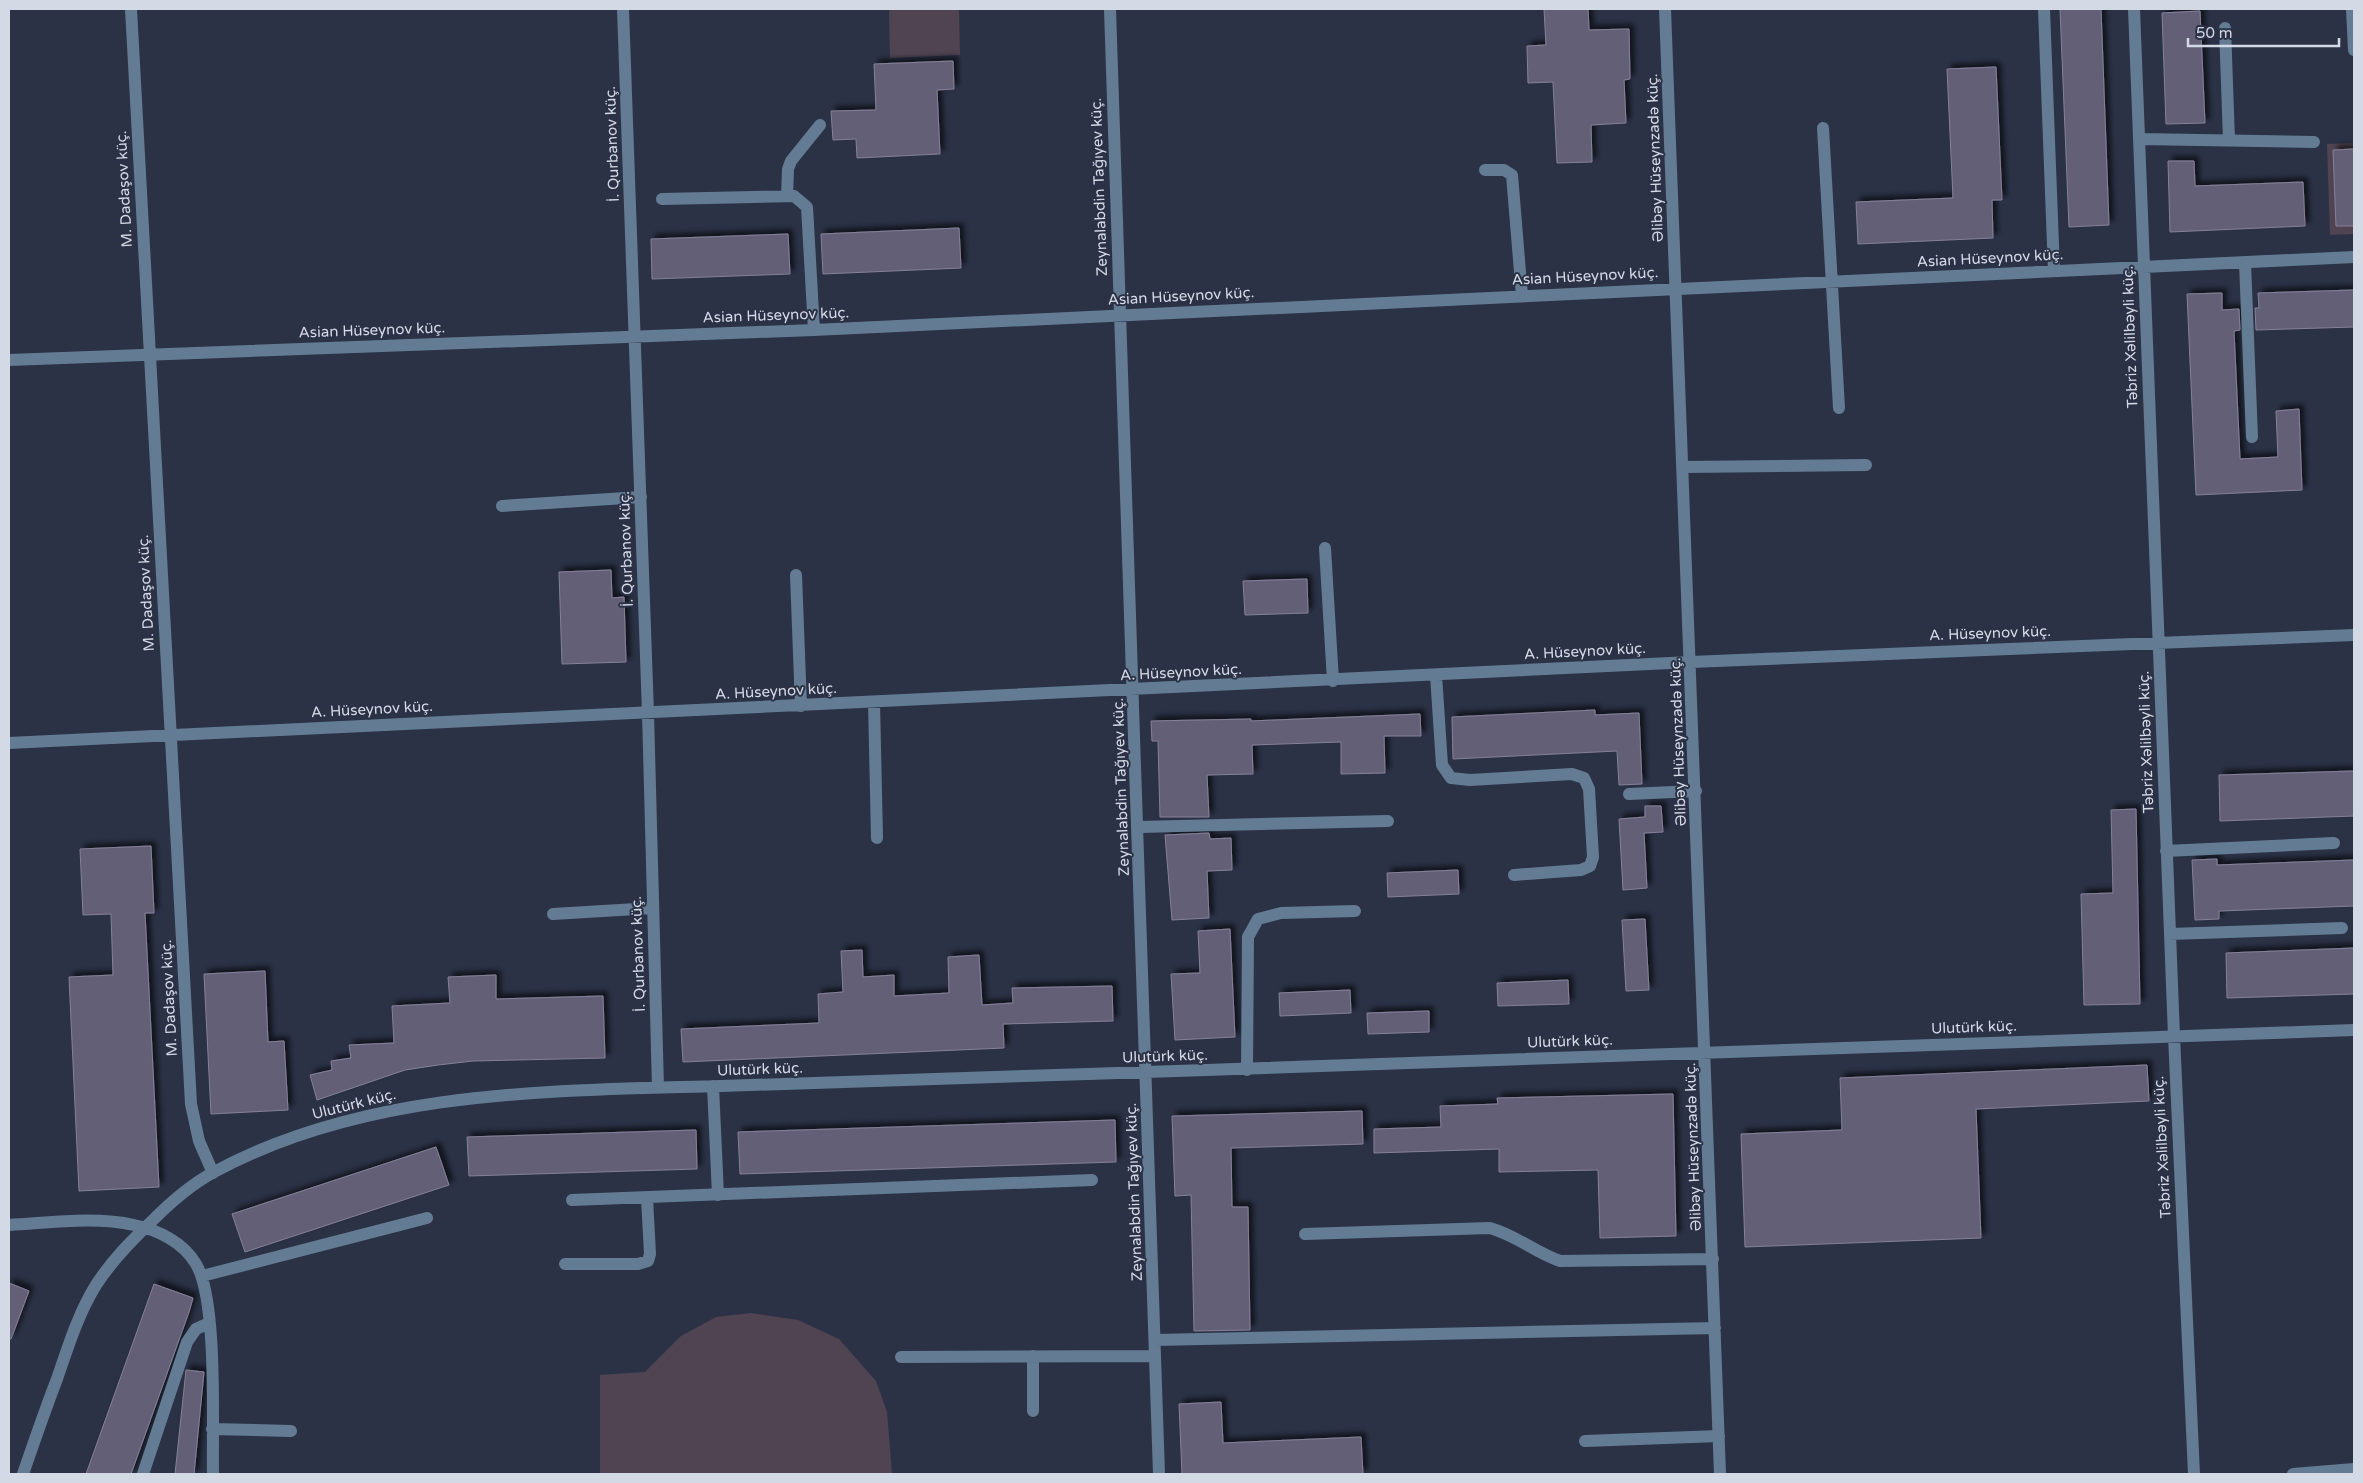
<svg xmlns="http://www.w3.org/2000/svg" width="2363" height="1483" viewBox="0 0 2363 1483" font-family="'Varela Round',sans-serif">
	<defs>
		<filter id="shadow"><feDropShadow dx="4.5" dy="-4.5" stdDeviation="2.5" flood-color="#0009"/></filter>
	</defs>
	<rect width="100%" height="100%" fill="#2b3246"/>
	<!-- green -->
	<path fill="#504452" d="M 889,9 L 959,9 L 960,55 L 890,58 Z
		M 2354,143 L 2354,234 L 2330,235 L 2327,144 Z
		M 751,1313 L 798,1320 L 839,1339 L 876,1381 L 887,1412 L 892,1474 L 600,1474 L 600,1375 L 645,1372 L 681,1336 L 716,1317 Z"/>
	<!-- building -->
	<path fill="#645e76" stroke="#86819a" filter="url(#shadow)" d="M 1544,9 L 1588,9 L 1589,30 L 1629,29 L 1630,79 L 1624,80 L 1626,123 L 1591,125 L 1592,162 L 1557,163 L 1553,82 L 1528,83 L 1527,46 L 1546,45 Z
		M 2060,9 L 2101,9 L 2109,225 L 2069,227 Z
		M 2200,11 L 2205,123 L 2166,124 L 2162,13 Z
		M 953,61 L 954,89 L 937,90 L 940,154 L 857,158 L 856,139 L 833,140 L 831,111 L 876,110 L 874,64 Z
		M 1996,67 L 2002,200 L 1992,200 L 1993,238 L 1858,244 L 1856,202 L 1953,198 L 1947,69 Z
		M 2354,149 L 2354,226 L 2336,226 L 2333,150 Z
		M 2168,161 L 2194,161 L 2195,186 L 2303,182 L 2305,226 L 2170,232 Z
		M 959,228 L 961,268 L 823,274 L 821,234 Z
		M 788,234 L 790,274 L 652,279 L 651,239 Z
		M 2354,290 L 2354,327 L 2256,330 L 2255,308 L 2259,308 L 2258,293 Z
		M 2222,293 L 2222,310 L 2239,309 L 2240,330 L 2234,331 L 2240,459 L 2278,457 L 2276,411 L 2299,409 L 2302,490 L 2196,495 L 2187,294 Z
		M 611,570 L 612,598 L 624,597 L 626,662 L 562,664 L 559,572 Z
		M 1307,579 L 1308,613 L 1245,615 L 1243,581 Z
		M 1595,710 L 1595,715 L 1639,713 L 1642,784 L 1619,785 L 1617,751 L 1453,759 L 1452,717 Z
		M 1420,714 L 1421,736 L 1384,736 L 1385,773 L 1341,774 L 1341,742 L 1252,745 L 1253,774 L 1207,775 L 1209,817 L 1160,817 L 1158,741 L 1152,741 L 1151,721 L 1251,719 L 1251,721 Z
		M 2354,771 L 2354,816 L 2220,821 L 2219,775 Z
		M 1645,806 L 1661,806 L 1663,832 L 1644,833 L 1647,888 L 1623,890 L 1619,819 L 1645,817 Z
		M 2136,809 L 2140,1004 L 2084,1005 L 2081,894 L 2113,893 L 2111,810 Z
		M 1209,833 L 1210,839 L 1231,838 L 1232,870 L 1207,871 L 1209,918 L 1172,920 L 1165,835 Z
		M 151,846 L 154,913 L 145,913 L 159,1187 L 79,1191 L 69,977 L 113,975 L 111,914 L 83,915 L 80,849 Z
		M 2217,859 L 2217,865 L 2354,860 L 2354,906 L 2219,911 L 2219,919 L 2195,920 L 2192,860 Z
		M 1458,870 L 1459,894 L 1388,897 L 1387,873 Z
		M 1645,919 L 1649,990 L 1626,991 L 1622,920 Z
		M 1230,929 L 1235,1037 L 1175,1040 L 1171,974 L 1200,973 L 1198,931 Z
		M 2354,948 L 2354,994 L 2227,998 L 2226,953 Z
		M 862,950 L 863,977 L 894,975 L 894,996 L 949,993 L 948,957 L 979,955 L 982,1005 L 1013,1003 L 1012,988 L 1112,986 L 1113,1021 L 1003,1024 L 1004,1048 L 683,1062 L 681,1029 L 819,1023 L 818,994 L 843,992 L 841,951 Z
		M 265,971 L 268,1042 L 284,1041 L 288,1110 L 211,1114 L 204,974 Z
		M 496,975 L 496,999 L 603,996 L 605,1058 L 473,1061 L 438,1065 L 405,1070 L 317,1100 L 310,1075 L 332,1070 L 331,1061 L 351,1058 L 349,1045 L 394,1043 L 392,1006 L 450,1003 L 448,977 Z
		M 1568,980 L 1569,1004 L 1498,1006 L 1497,983 Z
		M 1350,990 L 1351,1013 L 1280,1016 L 1279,993 Z
		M 1429,1011 L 1429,1032 L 1368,1034 L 1367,1013 Z
		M 2147,1065 L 2149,1101 L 1976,1109 L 1981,1238 L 1745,1247 L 1741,1134 L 1842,1130 L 1840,1078 Z
		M 1673,1094 L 1676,1236 L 1600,1238 L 1598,1170 L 1499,1172 L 1499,1149 L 1374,1153 L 1374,1129 L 1441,1127 L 1440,1106 L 1498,1104 L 1497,1098 Z
		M 1362,1111 L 1363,1144 L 1231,1148 L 1232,1207 L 1248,1207 L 1250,1330 L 1194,1331 L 1191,1195 L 1175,1196 L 1172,1116 Z
		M 1115,1120 L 1116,1162 L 740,1174 L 738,1132 Z
		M 696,1130 L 697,1169 L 469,1176 L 467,1137 Z
		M 436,1147 L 449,1185 L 245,1252 L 232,1214 Z
		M 9,1283 L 29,1291 L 11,1339 L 9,1339 Z
		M 154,1284 L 193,1298 L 189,1312 L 131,1474 L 86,1474 Z
		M 186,1370 L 204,1372 L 194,1474 L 175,1474 Z
		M 1221,1402 L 1223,1443 L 1361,1437 L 1363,1474 L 1182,1474 L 1179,1404 Z"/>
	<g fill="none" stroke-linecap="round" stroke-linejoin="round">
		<!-- minor -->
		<path stroke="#637c93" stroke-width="12" d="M 131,9 L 191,1104 L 199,1141 L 213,1173
			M 623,9 L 648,713 L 658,1088
			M 1110,9 C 1123,497 1145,986 1159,1474
			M 1665,9 L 1720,1474
			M 2044,9 L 2054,271
			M 2134,9 L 2174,1036 L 2194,1474
			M 2352,9 L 2354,50
			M 2225,28 L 2229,140
			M 1823,128 L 1839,408
			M 2139,139 L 2314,142
			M 1485,170 L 1504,170 L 1512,175 L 1522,296
			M 787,196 L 788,169 L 791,161 L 820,125
			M 662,199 L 794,196 L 807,207 L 814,330
			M 2245,263 L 2252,437
			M 9,360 L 814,330 L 2354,257
			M 1683,467 L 1866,465
			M 502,506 L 641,497
			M 1325,548 L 1333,681
			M 796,575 L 801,706
			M 1436,675 L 1442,765 L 1451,778 L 1470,780 L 1572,774 L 1584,778 L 1589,789 L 1593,857 L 1590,866 L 1581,870 L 1514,875
			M 874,702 L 877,838
			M 9,743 L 1691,662 L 2354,635
			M 1629,794 L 1696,791
			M 1139,827 L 1388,821
			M 2166,851 L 2334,843
			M 553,914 L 653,908
			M 2170,934 L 2342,928
			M 1247,1070 L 1248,937 L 1258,919 L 1281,913 L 1355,911
			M 713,1086 L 718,1195
			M 572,1200 L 1092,1180
			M 9,1225 C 49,1223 94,1216 134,1225 C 158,1230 183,1242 196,1264 C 218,1300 212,1428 213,1474
			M 1305,1234 L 1490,1228 C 1518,1236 1534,1252 1560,1261 L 1713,1259
			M 565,1264 L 638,1264 L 648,1261 L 650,1254 L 647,1198
			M 202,1276 L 427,1218
			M 1155,1340 L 1715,1328
			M 901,1357 L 1155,1356
			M 1033,1411 L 1033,1356
			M 212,1429 L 291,1431
			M 1585,1441 L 1719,1436
			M 23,1474 C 34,1442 45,1410 57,1379 C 68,1347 78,1314 96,1285 C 112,1260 133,1239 154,1219 C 172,1201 192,1184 214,1172 C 368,1089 550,1091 721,1086 C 843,1082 966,1078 1088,1074 C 1510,1061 1932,1045 2354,1030
			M 143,1474 L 187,1342 L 196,1329 L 209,1323
			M 2293,1474 L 2354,1469"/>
	</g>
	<g text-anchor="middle" stroke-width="4" stroke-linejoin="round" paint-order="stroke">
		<!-- street labels -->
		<g font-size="15" fill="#d4d9e6" stroke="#2b3246">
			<text transform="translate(612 144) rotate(-92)" y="5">İ. Qurbanov küç.</text>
			<text transform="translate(1655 158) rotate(-92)" y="5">Əlibəy Hüseynzadə küç.</text>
			<text transform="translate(1099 187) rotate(-92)" y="5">Zeynalabdin Tağıyev küç.</text>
			<text transform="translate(124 189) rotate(-93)" y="5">M. Dadaşov küç.</text>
			<text transform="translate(1990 258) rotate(-3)" y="5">Asian Hüseynov küç.</text>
			<text transform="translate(1585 276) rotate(-3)" y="5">Asian Hüseynov küç.</text>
			<text transform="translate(1181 296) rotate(-3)" y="5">Asian Hüseynov küç.</text>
			<text transform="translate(776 315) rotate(-2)" y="5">Asian Hüseynov küç.</text>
			<text transform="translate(372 330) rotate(-2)" y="5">Asian Hüseynov küç.</text>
			<text transform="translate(2130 337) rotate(-92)" y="5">Təbriz Xəlilbəyli küç.</text>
			<text transform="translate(626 549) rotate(-92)" y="5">İ. Qurbanov küç.</text>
			<text transform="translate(146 593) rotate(-93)" y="5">M. Dadaşov küç.</text>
			<text transform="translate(1990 633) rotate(-2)" y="5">A. Hüseynov küç.</text>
			<text transform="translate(1585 651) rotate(-3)" y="5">A. Hüseynov küç.</text>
			<text transform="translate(1181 672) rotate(-3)" y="5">A. Hüseynov küç.</text>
			<text transform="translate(776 691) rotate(-3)" y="5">A. Hüseynov küç.</text>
			<text transform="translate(372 709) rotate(-3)" y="5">A. Hüseynov küç.</text>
			<text transform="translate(1678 742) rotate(-92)" y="5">Əlibəy Hüseynzadə küç.</text>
			<text transform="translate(2146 742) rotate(-92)" y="5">Təbriz Xəlilbəyli küç.</text>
			<text transform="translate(1121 787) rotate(-92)" y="5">Zeynalabdin Tağıyev küç.</text>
			<text transform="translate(638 954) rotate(-92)" y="5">İ. Qurbanov küç.</text>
			<text transform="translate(169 998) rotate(-93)" y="5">M. Dadaşov küç.</text>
			<text transform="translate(1974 1027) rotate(-2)" y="5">Ulutürk küç.</text>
			<text transform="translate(1570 1041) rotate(-2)" y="5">Ulutürk küç.</text>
			<text transform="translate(1165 1056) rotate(-2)" y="5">Ulutürk küç.</text>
			<text transform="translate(760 1069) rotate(-2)" y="5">Ulutürk küç.</text>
			<text transform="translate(354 1104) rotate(-14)" y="5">Ulutürk küç.</text>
			<text transform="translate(1693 1147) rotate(-92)" y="5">Əlibəy Hüseynzadə küç.</text>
			<text transform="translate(2162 1147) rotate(-93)" y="5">Təbriz Xəlilbəyli küç.</text>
			<text transform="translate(1134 1192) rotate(-92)" y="5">Zeynalabdin Tağıyev küç.</text>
		</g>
	</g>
	<!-- border -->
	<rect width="2363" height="1483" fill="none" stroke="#d4d9e6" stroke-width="20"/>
	<!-- scale -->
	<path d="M2188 38v8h151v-8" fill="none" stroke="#d4d9e6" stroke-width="2.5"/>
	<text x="2196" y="38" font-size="15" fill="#d4d9e6" stroke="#2b3246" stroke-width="4" paint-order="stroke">50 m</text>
</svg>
